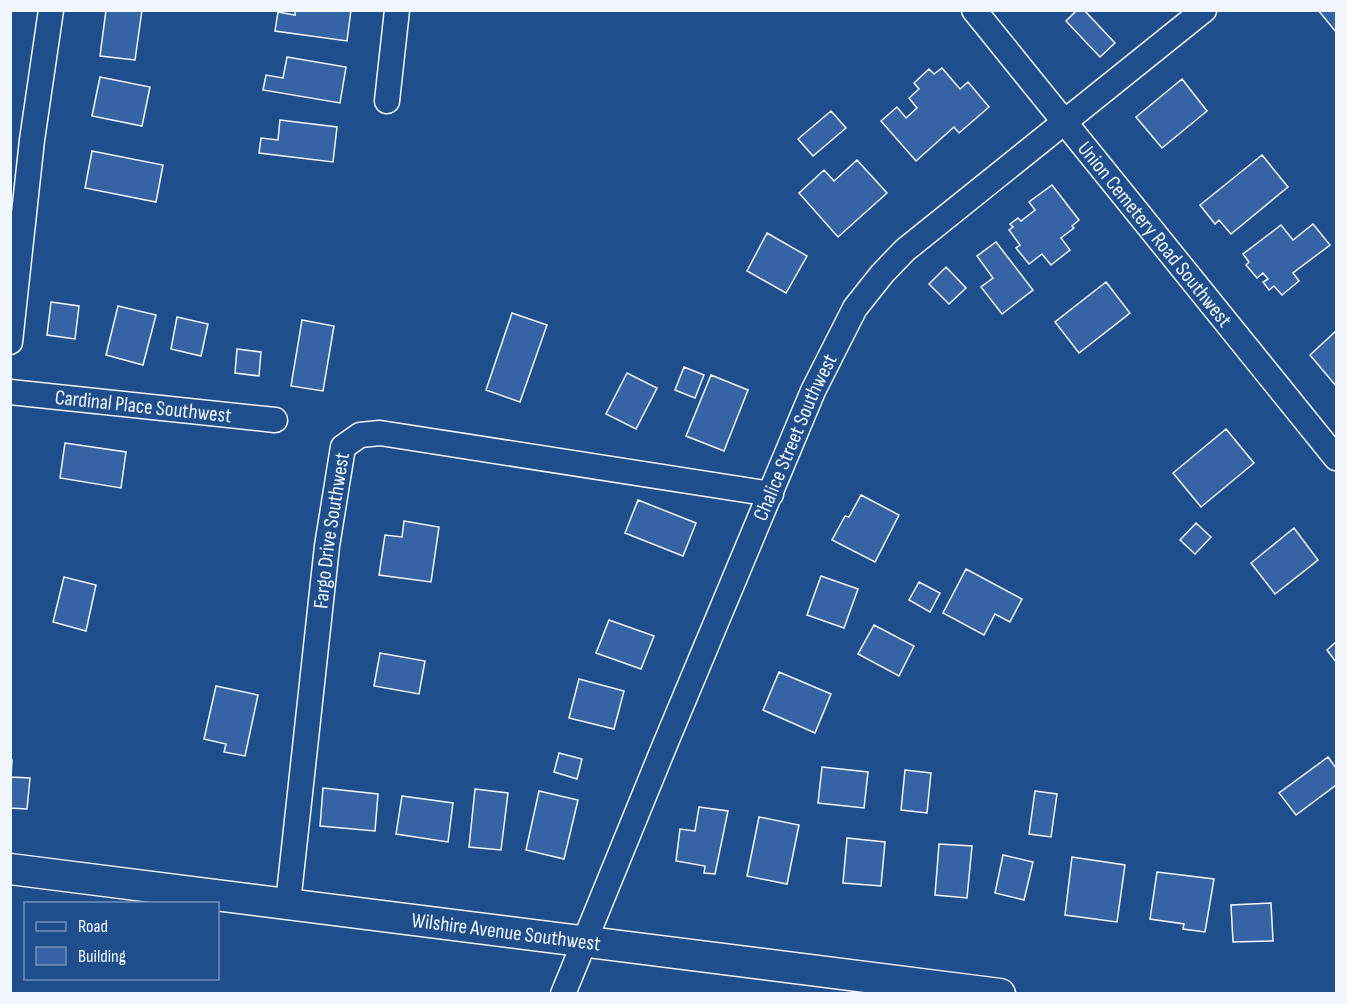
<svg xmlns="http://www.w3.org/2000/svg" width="1347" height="1004" viewBox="0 0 1347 1004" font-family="'Sofia Sans Condensed',sans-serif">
	<rect width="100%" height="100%" fill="#1f4e8c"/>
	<!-- building -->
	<path fill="#3563a3" stroke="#f2f6ff" stroke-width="1.5" d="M 106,10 L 142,10 L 135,60 L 100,56 Z
		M 295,10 L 351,10 L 347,41 L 275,31 L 278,12 L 295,15 Z
		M 1077,10 L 1084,10 L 1115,43 L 1100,57 L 1066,21 Z
		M 1318,10 L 1336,10 L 1336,32 Z
		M 287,57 L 346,67 L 340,103 L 263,90 L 266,75 L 283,78 Z
		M 942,68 L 960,89 L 968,82 L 989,107 L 959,133 L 954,127 L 916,161 L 881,121 L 897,107 L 906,118 L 917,108 L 909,98 L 919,89 L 914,83 L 929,69 L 934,74 Z
		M 100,77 L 150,87 L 142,126 L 92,116 Z
		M 1182,79 L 1207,111 L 1162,148 L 1136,117 Z
		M 831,111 L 846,128 L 813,156 L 798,139 Z
		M 280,120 L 337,127 L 333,162 L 259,153 L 261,138 L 278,140 Z
		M 92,151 L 163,165 L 156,202 L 85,188 Z
		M 1262,155 L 1288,187 L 1231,234 L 1219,220 L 1215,224 L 1200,205 Z
		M 857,160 L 887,193 L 838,237 L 799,193 L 824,170 L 834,181 Z
		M 1052,185 L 1079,220 L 1072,226 L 1074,228 L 1061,238 L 1070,250 L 1051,265 L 1042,254 L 1029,264 L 1016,248 L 1020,245 L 1009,230 L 1013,227 L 1010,224 L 1018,218 L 1021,221 L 1035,210 L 1029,202 Z
		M 1313,224 L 1330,245 L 1293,273 L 1299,281 L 1282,295 L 1274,286 L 1269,290 L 1263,282 L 1268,279 L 1263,273 L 1257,278 L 1246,265 L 1249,262 L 1243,254 L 1281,225 L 1293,240 Z
		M 767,233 L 807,256 L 786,293 L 747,271 Z
		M 996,242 L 1033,290 L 1002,314 L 981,287 L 993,278 L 977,256 Z
		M 946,267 L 966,288 L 949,304 L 929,284 Z
		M 1106,282 L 1130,313 L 1079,353 L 1055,322 Z
		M 51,302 L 79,306 L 75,339 L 47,335 Z
		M 118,306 L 156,315 L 143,365 L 106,355 Z
		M 512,313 L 547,325 L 520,402 L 486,390 Z
		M 177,317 L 208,324 L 201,356 L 171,349 Z
		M 302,320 L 334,326 L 323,391 L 291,386 Z
		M 1336,331 L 1336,386 L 1310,355 Z
		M 237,349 L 261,352 L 259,376 L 235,373 Z
		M 684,367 L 704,375 L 695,398 L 675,390 Z
		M 627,373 L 657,388 L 636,429 L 606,414 Z
		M 711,375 L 748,390 L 724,451 L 686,436 Z
		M 1226,429 L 1254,463 L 1201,507 L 1173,473 Z
		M 65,443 L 126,452 L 121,488 L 60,478 Z
		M 861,495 L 899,515 L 875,562 L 832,540 L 845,516 L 849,517 Z
		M 638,500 L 696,523 L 683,556 L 625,533 Z
		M 404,521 L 439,527 L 431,582 L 379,575 L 385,535 L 402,537 Z
		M 1196,523 L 1211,537 L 1195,554 L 1180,540 Z
		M 1294,528 L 1318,560 L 1275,594 L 1251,563 Z
		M 966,569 L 1022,599 L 1010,622 L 995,614 L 984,635 L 943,613 Z
		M 821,576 L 858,589 L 844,628 L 807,615 Z
		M 64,577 L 96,585 L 86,631 L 53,622 Z
		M 919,582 L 940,593 L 930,612 L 909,600 Z
		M 609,620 L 654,636 L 641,669 L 596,653 Z
		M 874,625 L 914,646 L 899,676 L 858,654 Z
		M 1336,642 L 1336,662 L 1327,650 Z
		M 380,653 L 425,661 L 419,694 L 374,686 Z
		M 779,672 L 831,694 L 815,733 L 763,710 Z
		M 579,679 L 624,691 L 614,729 L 569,718 Z
		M 216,686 L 258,695 L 245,756 L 224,752 L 226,744 L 204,739 Z
		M 559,753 L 582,759 L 577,779 L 554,772 Z
		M 1328,757 L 1336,768 L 1336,785 L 1296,815 L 1279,793 Z
		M 10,759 L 12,760 L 11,777 L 30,778 L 27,809 L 10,808 Z
		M 822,767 L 868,772 L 864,808 L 818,803 Z
		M 905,770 L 931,773 L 927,813 L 901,810 Z
		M 323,788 L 378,794 L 375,831 L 320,826 Z
		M 475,789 L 508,793 L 501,850 L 469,847 Z
		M 539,791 L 578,800 L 564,859 L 526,850 Z
		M 1035,791 L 1057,794 L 1051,837 L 1029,834 Z
		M 402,796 L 453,803 L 448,842 L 396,834 Z
		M 699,807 L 728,811 L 715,874 L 704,873 L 705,866 L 676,861 L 680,829 L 695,831 Z
		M 759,817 L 799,825 L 787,884 L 747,876 Z
		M 847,838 L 885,842 L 881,886 L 843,883 Z
		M 939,844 L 972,846 L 967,898 L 935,895 Z
		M 1003,855 L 1033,862 L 1024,900 L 995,893 Z
		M 1072,857 L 1125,865 L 1117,922 L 1065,915 Z
		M 1157,872 L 1214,879 L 1205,932 L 1183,929 L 1184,924 L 1150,919 Z
		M 1271,903 L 1273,941 L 1233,942 L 1231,905 Z"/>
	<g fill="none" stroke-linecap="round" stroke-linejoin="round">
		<!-- minor casing -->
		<g stroke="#f2f6ff" stroke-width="27">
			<g id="minor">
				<path id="s1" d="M 974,10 L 1336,458"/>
				<path d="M 387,101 L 397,10"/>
				<path d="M 10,342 L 32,140 L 51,10"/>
				<path id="s2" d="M 10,392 L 275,420"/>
				<path id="s3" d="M 288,903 L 327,546 L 343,447 L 360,435 L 380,433 L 771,494"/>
				<path id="s4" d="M 563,994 L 664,747 L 813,391 L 855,308 L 882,274 L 905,250 L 1204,10"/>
			</g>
		</g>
		<!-- tertiary casing -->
		<g stroke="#f2f6ff" stroke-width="33">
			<g id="tertiary">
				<path id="s5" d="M 10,869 L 1000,994"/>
			</g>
		</g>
		<!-- minor -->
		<use href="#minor" stroke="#1f4e8c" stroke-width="24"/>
		<!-- tertiary -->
		<use href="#tertiary" stroke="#1f4e8c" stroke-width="30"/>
	</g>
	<g text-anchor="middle" stroke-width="4.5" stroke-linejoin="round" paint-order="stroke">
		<!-- street labels -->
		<g font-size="21" fill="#f2f6ff" stroke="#1f4e8c">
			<text dy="7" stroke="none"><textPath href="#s1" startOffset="288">Union Cemetery Road Southwest</textPath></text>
			<text dy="7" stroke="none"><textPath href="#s2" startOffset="134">Cardinal Place Southwest</textPath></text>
			<text dy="7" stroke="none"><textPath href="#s4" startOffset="603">Chalice Street Southwest</textPath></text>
			<text dy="7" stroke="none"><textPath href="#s3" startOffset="375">Fargo Drive Southwest</textPath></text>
			<text dy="7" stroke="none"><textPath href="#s5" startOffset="500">Wilshire Avenue Southwest</textPath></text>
		</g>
	</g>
	<!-- border -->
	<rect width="1347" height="1004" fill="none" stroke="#f2f6ff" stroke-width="24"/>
	<!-- legend -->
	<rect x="24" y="902" width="195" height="78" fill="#1f4e8c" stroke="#7391ba" stroke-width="1.5"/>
	<rect x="36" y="922" width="30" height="9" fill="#1f4e8c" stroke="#7391ba" stroke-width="1.5"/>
	<text x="78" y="932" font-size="18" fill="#f2f6ff">Road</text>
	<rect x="36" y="947" width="30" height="18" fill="#3563a3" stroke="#7391ba" stroke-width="1.5"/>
	<text x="78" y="962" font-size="18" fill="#f2f6ff">Building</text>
</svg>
